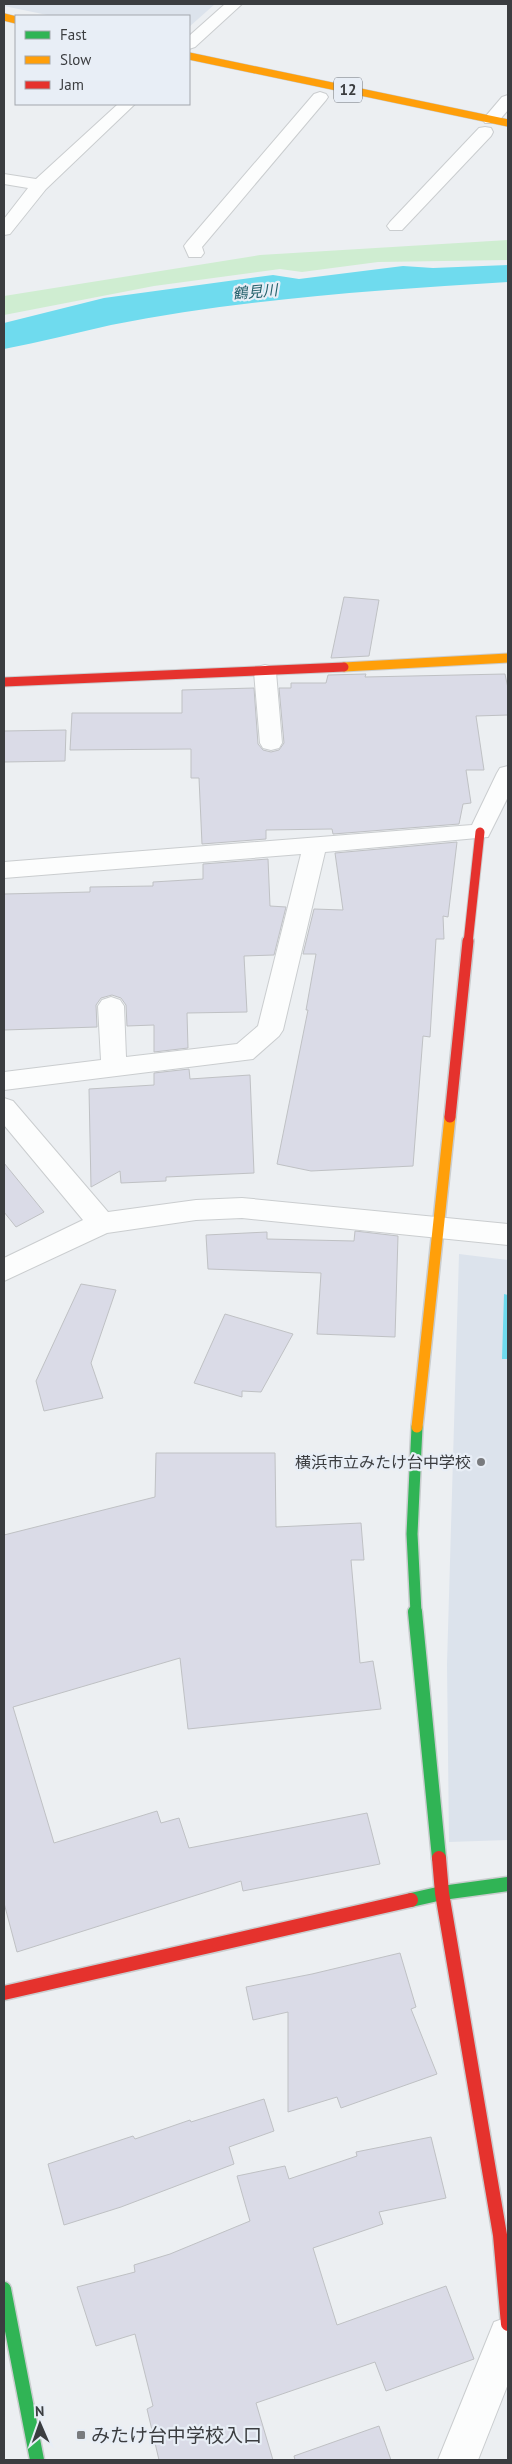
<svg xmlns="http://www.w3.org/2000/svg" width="512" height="2464" viewBox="0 0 512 2464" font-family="'PT Sans','Noto Sans JP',sans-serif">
	<rect width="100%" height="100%" fill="#eceff2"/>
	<!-- built -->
	<path fill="#dce3ec" d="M 4,4 L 215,4 L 189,27 L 189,16 L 52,16 L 4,6 Z
		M 459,1254 L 508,1260 L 508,1840 L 449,1842 L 447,1664 Z"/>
	<!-- green -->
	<path fill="#cfedd1" d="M 508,240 L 508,260 L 378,262 L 302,272 L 280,269 L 154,286 L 4,315 L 4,296 L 260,255 Z"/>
	<!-- water -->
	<path fill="#6fdbee" d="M 508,265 L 508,282 C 376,290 242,299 111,325 C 75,333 40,342 4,349 L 4,323 L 104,298 L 273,275 L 299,279 L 403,266 L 433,268 Z
		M 504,1294 L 508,1295 L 508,1359 L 502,1359 Z"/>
	<!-- building -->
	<path fill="#dadbe7" stroke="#bfc1c4" d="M 344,597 L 379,600 L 369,656 L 331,658 Z
		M 366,674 L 365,677 L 505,674 L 508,688 L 508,715 L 476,716 L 484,770 L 466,770 L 471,803 L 463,804 L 459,824 L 333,834 L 332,829 L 266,830 L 266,839 L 202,844 L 199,778 L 191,778 L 191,749 L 70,750 L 72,713 L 182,713 L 182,690 L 254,688 L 258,744 L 263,750 L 271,752 L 279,750 L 284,743 L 279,688 L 291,688 L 291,683 L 326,683 L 328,675 Z
		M 66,730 L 65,761 L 4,762 L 4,731 Z
		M 457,842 L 448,917 L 443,916 L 444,939 L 436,939 L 430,1037 L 423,1036 L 413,1166 L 311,1171 L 277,1164 L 308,1010 L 306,1010 L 316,954 L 303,954 L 314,909 L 343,910 L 335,853 Z
		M 268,859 L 270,906 L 286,907 L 274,955 L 244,956 L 247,1012 L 187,1013 L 188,1048 L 154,1052 L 154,1025 L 127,1026 L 126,1005 L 121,998 L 112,995 L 101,998 L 96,1005 L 97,1027 L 4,1030 L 4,894 L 90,892 L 90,887 L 153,886 L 153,882 L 203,879 L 203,864 Z
		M 189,1069 L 190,1079 L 250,1075 L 254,1173 L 166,1177 L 166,1181 L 121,1183 L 120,1171 L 91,1187 L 89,1089 L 154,1085 L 154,1073 Z
		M 4,1163 L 44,1212 L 16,1227 L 4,1212 Z
		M 355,1231 L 398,1236 L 395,1337 L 317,1334 L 321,1273 L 208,1269 L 206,1235 L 267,1232 L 267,1239 L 354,1241 Z
		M 81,1284 L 116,1290 L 91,1363 L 103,1398 L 44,1411 L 36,1381 Z
		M 225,1314 L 293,1334 L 261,1392 L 242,1391 L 242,1397 L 194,1383 Z
		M 156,1453 L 275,1453 L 276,1527 L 361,1523 L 364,1560 L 351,1560 L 360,1663 L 373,1661 L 381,1709 L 188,1729 L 180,1658 L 13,1707 L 54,1843 L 157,1811 L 161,1823 L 179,1818 L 189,1848 L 367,1813 L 380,1864 L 243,1891 L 241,1881 L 17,1952 L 4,1903 L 4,1535 L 155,1497 Z
		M 400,1953 L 416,2007 L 411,2009 L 437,2074 L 341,2108 L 337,2097 L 288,2112 L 288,2012 L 253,2020 L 246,1987 L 312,1974 Z
		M 264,2099 L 274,2131 L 229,2147 L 234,2164 L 121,2207 L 64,2225 L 48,2164 L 133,2136 L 135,2139 L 190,2120 L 191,2122 Z
		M 431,2137 L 446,2198 L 379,2212 L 383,2224 L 313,2248 L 337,2325 L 446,2286 L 474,2359 L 386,2391 L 375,2362 L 256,2403 L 273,2460 L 159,2460 L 147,2409 L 153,2406 L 135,2334 L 96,2346 L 77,2287 L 135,2272 L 134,2265 L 170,2254 L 250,2221 L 237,2176 L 285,2166 L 289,2179 L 357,2156 L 356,2152 Z
		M 379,2426 L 391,2460 L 295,2460 L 294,2456 Z"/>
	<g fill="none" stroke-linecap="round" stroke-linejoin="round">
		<!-- street casing -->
		<g stroke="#cacdcf" stroke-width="2">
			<path id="street" d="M 225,4 L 242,4 L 195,47 L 189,49 L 189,36 Z
				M 320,92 L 326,94 L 328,97 L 326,100 L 202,247 L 204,253 L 201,257 L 189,257 L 184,246 L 187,242 L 314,94 Z
				M 508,95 L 508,110 L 497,123 L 485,123 L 483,120 L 485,117 L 502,97 Z
				M 118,104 L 135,104 L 46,189 L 10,234 L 4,235 L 4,219 L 28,188 L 4,184 L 4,174 L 36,179 Z
				M 485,127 L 491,128 L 493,132 L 491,136 L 402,230 L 390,230 L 387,226 L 390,222 L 479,128 Z
				M 265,665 L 273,667 L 276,672 L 282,743 L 279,748 L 271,750 L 263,748 L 260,743 L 254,672 L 257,667 Z
				M 508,766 L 508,797 L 488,837 L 325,852 L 283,1030 L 279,1036 L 253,1059 L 4,1090 L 4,1072 L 101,1060 L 98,1006 L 102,1000 L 111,997 L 120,1000 L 124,1006 L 126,1057 L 237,1044 L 258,1026 L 301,854 L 4,878 L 4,862 L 472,825 L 497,773 L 500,768 Z
				M 4,1098 L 13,1101 L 108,1212 L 196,1200 L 242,1198 L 508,1224 L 508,1245 L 242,1218 L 196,1220 L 107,1233 L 4,1281 L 4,1258 L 83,1220 L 4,1125 Z
				M 508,2317 L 508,2384 L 478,2460 L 438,2460 L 494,2322 Z"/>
		</g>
		<!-- fast-far1 casing -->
		<g stroke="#cacdcf" stroke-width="14">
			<path id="fast-far1" d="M 416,1613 L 412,1534 L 417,1427"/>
		</g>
		<!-- fast casing -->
		<g stroke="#cacdcf" stroke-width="17">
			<path id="fast" d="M 415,1612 L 439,1858
				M 411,1900 L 442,1893 L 508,1884
				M 4,2289 L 37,2460"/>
		</g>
		<!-- slow-far2 casing -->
		<g stroke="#cacdcf" stroke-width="8">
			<path id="slow-far2" d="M 4,17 L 16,20
				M 189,56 L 508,123"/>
		</g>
		<!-- slow-far1 casing -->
		<g stroke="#cacdcf" stroke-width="11">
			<path id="slow-far1" d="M 344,667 L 508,658"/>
		</g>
		<!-- slow casing -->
		<g stroke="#cacdcf" stroke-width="14">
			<path id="slow" d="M 417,1427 L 450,1117"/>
		</g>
		<!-- jam-far2 casing -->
		<g stroke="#cacdcf" stroke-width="11">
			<path id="jam-far2" d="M 4,682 L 344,667
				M 468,943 L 480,832"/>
		</g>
		<!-- jam-far1 casing -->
		<g stroke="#cacdcf" stroke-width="14">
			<path id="jam-far1" d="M 450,1117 L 468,941"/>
		</g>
		<!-- jam casing -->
		<g stroke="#cacdcf" stroke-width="17">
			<path id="jam" d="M 439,1858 L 442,1893 L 500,2235 L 508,2324
				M 4,1993 L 411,1900"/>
		</g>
		<!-- street -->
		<use href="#street" fill="#fcfdfd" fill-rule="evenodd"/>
		<!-- fast-far1 -->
		<use href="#fast-far1" stroke="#30b455" stroke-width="11"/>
		<!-- fast -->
		<use href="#fast" stroke="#30b455" stroke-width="14"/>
		<!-- slow-far2 -->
		<use href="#slow-far2" stroke="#ff9f0a" stroke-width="7"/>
		<!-- slow-far1 -->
		<use href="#slow-far1" stroke="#ff9f0a" stroke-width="9"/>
		<!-- slow -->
		<use href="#slow" stroke="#ff9f0a" stroke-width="11"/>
		<!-- jam-far2 -->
		<use href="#jam-far2" stroke="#e5322d" stroke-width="9"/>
		<!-- jam-far1 -->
		<use href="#jam-far1" stroke="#e5322d" stroke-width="11"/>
		<!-- jam -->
		<use href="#jam" stroke="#e5322d" stroke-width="14"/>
	</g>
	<!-- markers -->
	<g fill="#797b7e" stroke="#e8eef6" stroke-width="2">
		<circle cx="481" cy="1462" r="5"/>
		<rect x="76" y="2430" width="10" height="10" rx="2.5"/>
	</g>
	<g text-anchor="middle" stroke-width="4.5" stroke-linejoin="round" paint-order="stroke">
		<!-- shield labels -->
		<rect fill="#e8eef6" stroke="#6f7277" stroke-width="1" x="334" y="77.5" width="28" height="25" rx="4"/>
		<g font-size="15" font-weight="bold" fill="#3b3d40">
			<text x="348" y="95">12</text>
		</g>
		<!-- far-water labels -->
		<g font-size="15" font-style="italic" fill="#24606b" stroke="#e8eef6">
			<text transform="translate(255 292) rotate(-5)" y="5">鶴見川</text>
		</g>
		<!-- poi labels -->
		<g font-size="16" fill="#3b3d40" stroke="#e8eef6" text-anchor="end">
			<text x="471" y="1468">横浜市立みたけ台中学校</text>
		</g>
		<!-- near-poi labels -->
		<g font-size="19" fill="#3b3d40" stroke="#e8eef6" text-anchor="start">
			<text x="91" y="2442">みたけ台中学校入口</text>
		</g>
	</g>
	<!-- border -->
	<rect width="512" height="2464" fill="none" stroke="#3b3d40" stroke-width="10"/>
	<!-- legend -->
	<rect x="15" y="15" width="175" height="90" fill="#e8eef6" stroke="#a3a7ad"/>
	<rect x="25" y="31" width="25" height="8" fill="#30b455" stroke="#a3a7ad"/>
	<text x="60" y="40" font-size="15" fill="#3b3d40">Fast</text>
	<rect x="25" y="56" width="25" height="8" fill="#ff9f0a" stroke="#a3a7ad"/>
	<text x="60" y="65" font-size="15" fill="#3b3d40">Slow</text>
	<rect x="25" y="81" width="25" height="8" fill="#e5322d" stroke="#a3a7ad"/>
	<text x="60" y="90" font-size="15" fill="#3b3d40">Jam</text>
	<!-- north arrow -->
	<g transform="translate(40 2424) rotate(358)" stroke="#e8eef6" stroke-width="4" paint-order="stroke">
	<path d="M0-4L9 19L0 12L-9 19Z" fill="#3b3d40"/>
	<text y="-8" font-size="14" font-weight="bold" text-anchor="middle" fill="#3b3d40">N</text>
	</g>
</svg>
